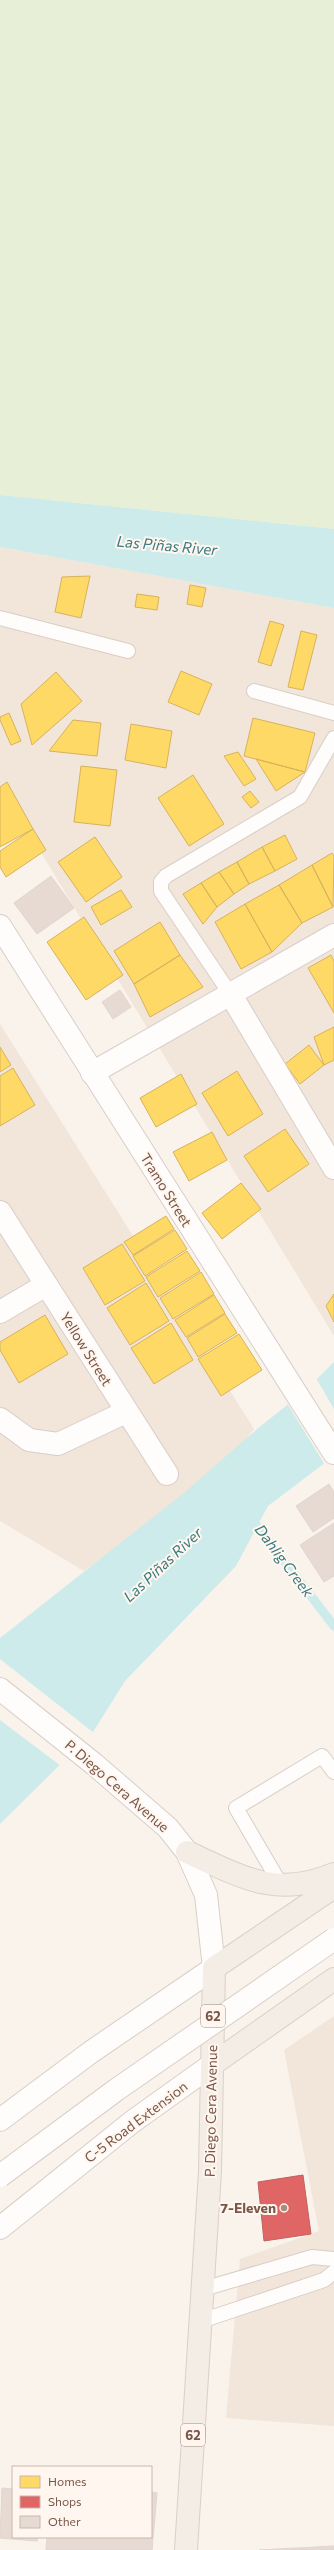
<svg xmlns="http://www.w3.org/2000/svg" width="334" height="2550" viewBox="0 0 334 2550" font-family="Commissioner,sans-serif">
	<rect width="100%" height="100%" fill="#f9f3ec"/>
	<!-- residential -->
	<path fill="#f2e5d9" d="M 0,547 L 334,608 L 334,1336 L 0,785 Z
		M 0,1024 L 254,1429 L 221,1471 L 84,1571 L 0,1521 Z
		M 334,2016 L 334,2426 L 226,2418 L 240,2259 L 319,2231 L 284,2050 Z"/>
	<!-- green -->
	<path fill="#e7f0d6" d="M 0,0 L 334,0 L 334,529 L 0,495 Z"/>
	<!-- water -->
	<path fill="#cdebea" d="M 0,495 L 334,529 L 334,608 L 0,547 Z
		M 334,1362 L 334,1456 L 268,1506 L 236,1566 L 125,1681 L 93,1732 L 0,1824 L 0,1638 L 185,1492 L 257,1429 L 306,1390 Z"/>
	<!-- pier -->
	<path fill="#f9f3ec" d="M 316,1378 L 334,1409 L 334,1458 L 325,1465 L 287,1403 Z
		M 0,1659 L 94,1733 L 61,1766 L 0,1720 Z"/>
	<!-- homes -->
	<path fill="#ffd966" stroke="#d7b25d" d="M 90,576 L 81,618 L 55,612 L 62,577 Z
		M 190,585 L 206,588 L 202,607 L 187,604 Z
		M 137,594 L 159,597 L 157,610 L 135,607 Z
		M 270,621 L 284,625 L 271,666 L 258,662 Z
		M 301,631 L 317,635 L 303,690 L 288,687 Z
		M 181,671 L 212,684 L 199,715 L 168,702 Z
		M 56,672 L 82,701 L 32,745 L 21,704 Z
		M 9,713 L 21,741 L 11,745 L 0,720 L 0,717 Z
		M 253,718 L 315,733 L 305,772 L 244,756 Z
		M 73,720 L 101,723 L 97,756 L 49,751 Z
		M 131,724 L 172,731 L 166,768 L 125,760 Z
		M 238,752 L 256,779 L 244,786 L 224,756 Z
		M 256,759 L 305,772 L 276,791 Z
		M 81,766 L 117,770 L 110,826 L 74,822 Z
		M 193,775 L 224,824 L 189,846 L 158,798 Z
		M 7,782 L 33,829 L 0,847 L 0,787 Z
		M 250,791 L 259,802 L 251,808 L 242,797 Z
		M 33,829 L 46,850 L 6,877 L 0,867 L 0,851 Z
		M 285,835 L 297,859 L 275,871 L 262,847 Z
		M 95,837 L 122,877 L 86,902 L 58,862 Z
		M 262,847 L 275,871 L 249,884 L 237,862 Z
		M 332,853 L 334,856 L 333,907 L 312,865 Z
		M 237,862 L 249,884 L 234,894 L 219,872 Z
		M 312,865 L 333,907 L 302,923 L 279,885 Z
		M 219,872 L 234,894 L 217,907 L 201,883 Z
		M 201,883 L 217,907 L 203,924 L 183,894 Z
		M 279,885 L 302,923 L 272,952 L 245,904 Z
		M 121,890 L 132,907 L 101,925 L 91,907 Z
		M 245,904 L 272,952 L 241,969 L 215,922 Z
		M 84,917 L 123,975 L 86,1000 L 47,942 Z
		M 160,922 L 180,955 L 134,984 L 114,951 Z
		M 180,955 L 203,987 L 150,1017 L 134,984 Z
		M 331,955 L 334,961 L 334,1013 L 308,968 Z
		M 334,1027 L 334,1060 L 324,1065 L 314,1037 Z
		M 309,1045 L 324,1065 L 300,1084 L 285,1064 Z
		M 0,1047 L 11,1065 L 0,1072 Z
		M 13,1068 L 35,1105 L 0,1126 L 0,1076 Z
		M 237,1071 L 263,1114 L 228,1136 L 202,1093 Z
		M 181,1074 L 197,1104 L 156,1127 L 140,1098 Z
		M 285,1129 L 309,1164 L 268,1192 L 244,1156 Z
		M 212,1132 L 227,1160 L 189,1181 L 173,1152 Z
		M 241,1183 L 261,1209 L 222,1239 L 202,1213 Z
		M 166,1216 L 174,1229 L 133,1255 L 124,1242 Z
		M 175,1230 L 187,1249 L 145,1276 L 133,1256 Z
		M 122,1244 L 145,1281 L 105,1305 L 83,1268 Z
		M 187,1251 L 200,1271 L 158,1297 L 146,1277 Z
		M 201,1272 L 214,1294 L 173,1319 L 160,1298 Z
		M 146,1283 L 169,1321 L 130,1345 L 107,1308 Z
		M 334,1294 L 334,1322 L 326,1306 Z
		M 214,1295 L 225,1313 L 186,1337 L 175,1320 Z
		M 225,1314 L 237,1333 L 198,1357 L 187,1338 Z
		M 45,1315 L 68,1354 L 19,1383 L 0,1350 L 0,1342 Z
		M 171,1323 L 193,1360 L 154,1384 L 131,1348 Z
		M 239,1334 L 262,1370 L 221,1396 L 198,1359 Z"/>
	<!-- shops -->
	<path fill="#e06666" stroke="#c1615d" d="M 303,2175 L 311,2234 L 264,2241 L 258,2182 Z"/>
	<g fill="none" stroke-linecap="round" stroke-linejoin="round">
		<!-- stream -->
		<path stroke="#cdebea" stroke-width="9" d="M 251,1518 L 334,1626"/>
	</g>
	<!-- building -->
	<path fill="#e6dad3" stroke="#e2d5ce" d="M 51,876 L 74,908 L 37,934 L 14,903 Z
		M 120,990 L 131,1007 L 113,1019 L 102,1002 Z
		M 329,1484 L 334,1492 L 334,1518 L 313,1532 L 296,1506 Z
		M 334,1523 L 334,1576 L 324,1582 L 300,1545 Z
		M 2,2488 L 13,2489 L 13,2537 L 38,2537 L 37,2541 L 0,2538 Z
		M 151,2492 L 157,2493 L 152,2550 L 46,2550 L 47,2537 L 151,2537 Z
		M 334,2546 L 334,2550 L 259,2550 Z"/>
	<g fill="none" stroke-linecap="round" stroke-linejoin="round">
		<!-- lane casing -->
		<g stroke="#d8cec8" stroke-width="16">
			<path id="lane" d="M 0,618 L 128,651
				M 254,691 L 334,713
				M 231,995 L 161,891 L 161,882 L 166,876 L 300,797 L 334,738
				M 281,1885 L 236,1808 L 322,1756 L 334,1772
				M 203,2289 L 312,2257 L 334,2259
				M 201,2321 L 324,2280 L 334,2272"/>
		</g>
		<!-- street casing -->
		<g stroke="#d8cec8" stroke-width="24">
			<path id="street" d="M 231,995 L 334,1168
				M 92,1073 L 334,935
				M 0,1212 L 167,1474
				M 0,1312 L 46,1285
				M 0,1419 L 29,1440 L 58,1444 L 126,1412"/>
		</g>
		<!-- secondary casing -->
		<g stroke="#d9cec8" stroke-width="24">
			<path id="secondary" d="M 0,926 L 334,1453
				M 0,1689 L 94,1764 L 168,1828 L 187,1852 L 206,1895 L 214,1968 L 91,2052 L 0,2120
				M 0,2228 L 132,2122 L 213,2064"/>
		</g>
		<!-- primary casing -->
		<g stroke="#dacfc9" stroke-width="24">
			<path id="primary" d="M 187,1852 C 240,1876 275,1899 334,1874
				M 213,2064 L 334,1979
				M 186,2550 L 210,2171 L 214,1968 L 334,1887"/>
		</g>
		<!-- lane -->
		<use href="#lane" stroke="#fefdfc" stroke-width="14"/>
		<!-- street -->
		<use href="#street" stroke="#fefdfc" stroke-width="22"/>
		<!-- secondary -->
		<use href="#secondary" stroke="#fefdfc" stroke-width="22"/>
		<!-- primary -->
		<use href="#primary" stroke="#f3ede6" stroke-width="22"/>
		<!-- secondary-bridge casing -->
		<g stroke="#d9cec8" stroke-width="24" stroke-linecap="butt">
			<path id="secondary-bridge" d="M 0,2176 L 116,2090 L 334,1939"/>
		</g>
		<!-- secondary-bridge -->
		<use href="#secondary-bridge" stroke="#fefdfc" stroke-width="22"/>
	</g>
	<!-- markers -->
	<circle fill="#a68d82" stroke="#fff7ef" stroke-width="1.5" cx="284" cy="2208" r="4"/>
	<g text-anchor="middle" stroke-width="4" stroke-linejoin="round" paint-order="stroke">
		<!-- shield labels -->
		<g fill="#fff7ef" stroke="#a2867b" stroke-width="1">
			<rect x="201" y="2005" width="24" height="22" rx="3"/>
			<rect x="181" y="2424" width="24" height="22" rx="3"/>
		</g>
		<g font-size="13" font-weight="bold" fill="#7a5649">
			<text x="213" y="2021">62</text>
			<text x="193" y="2440">62</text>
		</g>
		<!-- street labels -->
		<g font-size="14" fill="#7a5649" stroke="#fff7ef">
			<text transform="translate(166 1190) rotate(58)" y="5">Tramo Street</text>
			<text transform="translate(86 1349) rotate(58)" y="5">Yellow Street</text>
			<text transform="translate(117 1786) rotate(41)" y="5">P. Diego Cera Avenue</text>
			<text transform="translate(211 2111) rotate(-89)" y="5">P. Diego Cera Avenue</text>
			<text transform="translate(136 2122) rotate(-37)" y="5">C-5 Road Extension</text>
		</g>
		<!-- poi labels -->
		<g font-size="14" font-weight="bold" fill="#7a5649" stroke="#fff7ef" text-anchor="end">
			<text x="276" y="2213">7-Eleven</text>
		</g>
		<!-- water labels -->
		<g font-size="15" font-style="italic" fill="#3b7b80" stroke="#fff7ef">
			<text transform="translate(167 546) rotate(5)" y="5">Las Piñas River</text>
			<text transform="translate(284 1561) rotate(53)" y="5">Dahlig Creek</text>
			<text transform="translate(163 1565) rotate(-43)" y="5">Las Piñas River</text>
		</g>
	</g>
	<!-- legend -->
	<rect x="12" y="2466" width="140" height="72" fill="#fff7ef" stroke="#cab7ad"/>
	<rect x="20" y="2476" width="20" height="12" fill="#ffd966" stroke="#cab7ad"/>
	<text x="48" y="2486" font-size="12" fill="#7a5649">Homes</text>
	<rect x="20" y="2496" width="20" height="12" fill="#e06666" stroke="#cab7ad"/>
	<text x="48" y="2506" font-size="12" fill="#7a5649">Shops</text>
	<rect x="20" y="2516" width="20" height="12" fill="#e6dad3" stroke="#cab7ad"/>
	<text x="48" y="2526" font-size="12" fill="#7a5649">Other</text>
</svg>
